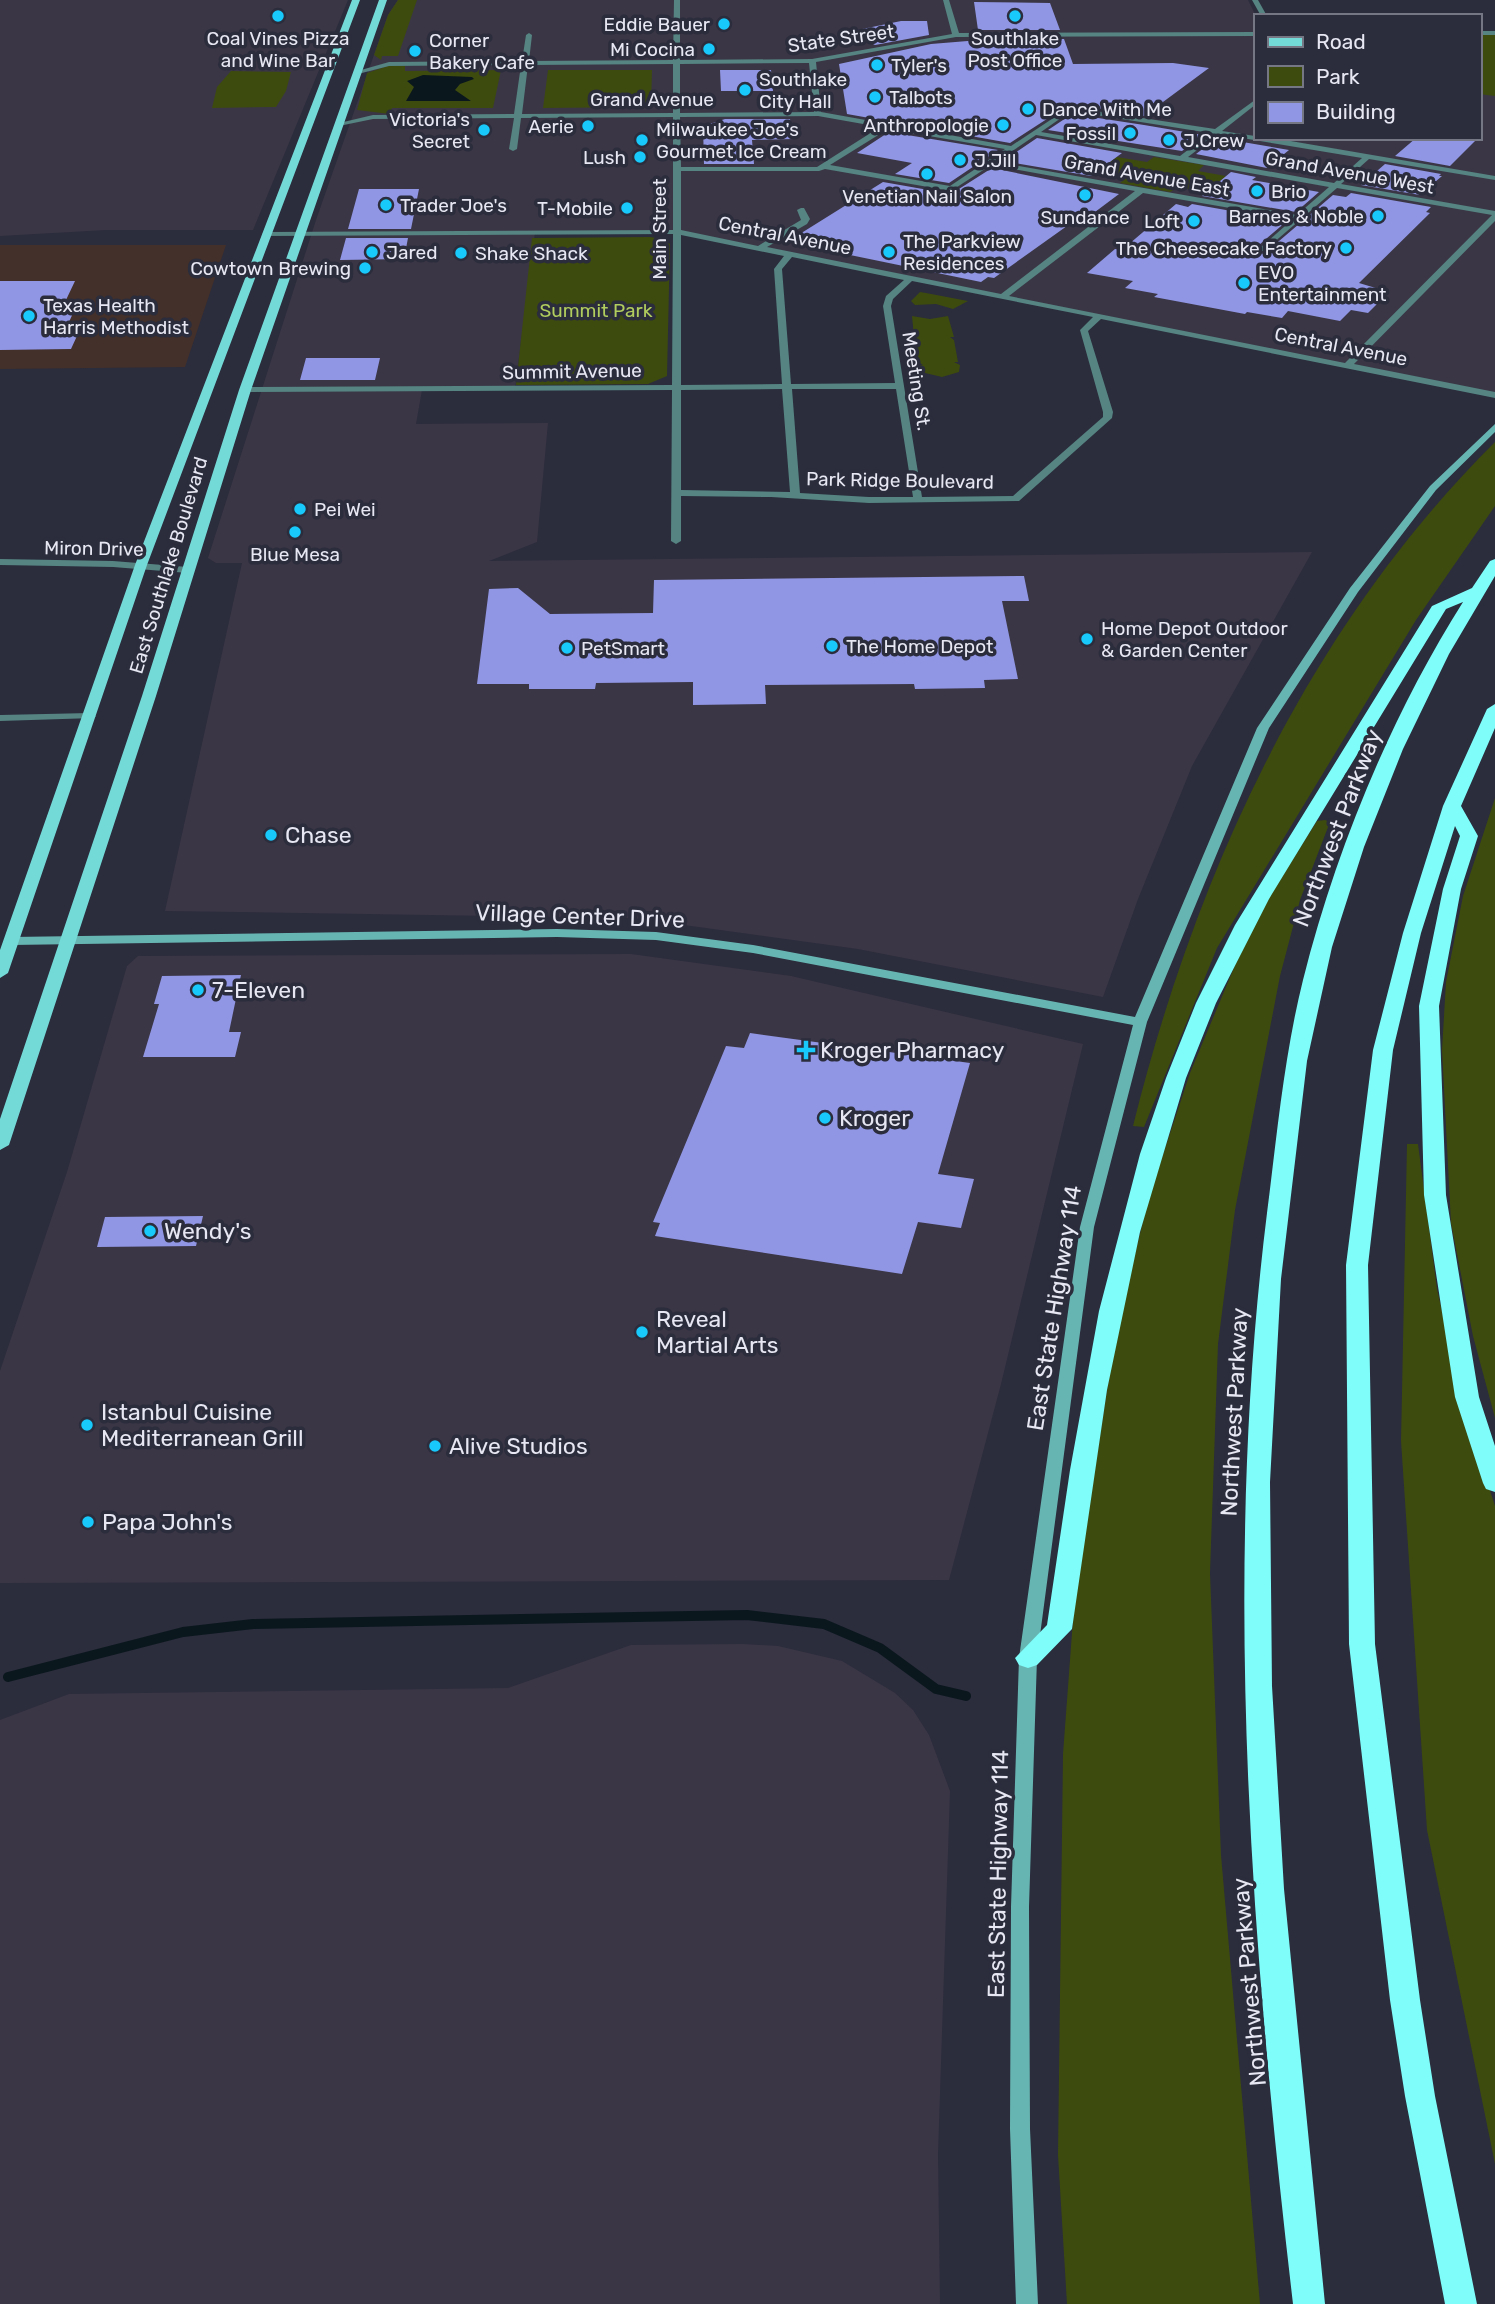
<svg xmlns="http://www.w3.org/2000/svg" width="1495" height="2304" viewBox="0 0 1495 2304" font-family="Rubik,sans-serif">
	<rect width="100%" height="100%" fill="#2b2c3c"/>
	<!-- commercial -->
	<path fill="#3a3646" d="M 0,0 L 348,0 L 253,230 L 106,230 L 0,236 Z
		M 398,0 L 1248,0 L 1256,16 L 1255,138 L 1479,138 L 1479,33 L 1495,33 L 1495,395 L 677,232 L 535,232 L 515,389 L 422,390 L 416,424 L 548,423 L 537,542 L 489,561 L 1312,552 L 1192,766 L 1138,899 L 1103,997 L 858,949 L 633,918 L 165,911 L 242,563 L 216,563 L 208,558 L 316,220 L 388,15 Z
		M 631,954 L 791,976 L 1083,1044 L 1001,1384 L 949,1580 L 0,1583 L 0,1371 L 67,1172 L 127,966 L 138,956 Z
		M 742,1644 L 778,1646 L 842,1661 L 895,1693 L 913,1710 L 929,1735 L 950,1791 L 938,2154 L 940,2304 L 0,2304 L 0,1720 L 69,1694 L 508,1688 L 631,1645 Z"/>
	<!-- medical -->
	<path fill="#43302a" d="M 0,245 L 226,245 L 185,367 L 0,369 Z"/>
	<!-- green -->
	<path fill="#3e4b0f" d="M 398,0 L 417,0 L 398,56 L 382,56 L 381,60 L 374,55 L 388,15 Z
		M 1479,33 L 1495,33 L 1495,96 L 1479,94 Z
		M 388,66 L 405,66 L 405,71 L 501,70 L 493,108 L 392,108 L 390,114 L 357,110 L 367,73 Z
		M 548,70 L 652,70 L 651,107 L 543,108 Z
		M 231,71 L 291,72 L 286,91 L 276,107 L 212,108 L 217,87 Z
		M 1117,157 L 1147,162 L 1154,157 L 1204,165 L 1198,171 L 1226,176 L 1207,192 L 1178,187 L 1170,192 L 1120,183 L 1126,178 L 1096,172 Z
		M 650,237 L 662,239 L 670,244 L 667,376 L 648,384 L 516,385 L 532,238 Z
		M 920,292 L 926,293 L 968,301 L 953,309 L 936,304 L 915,305 L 911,301 Z
		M 912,316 L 930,319 L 948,316 L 954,337 L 950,337 L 954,340 L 958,362 L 954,362 L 960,365 L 959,372 L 942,377 L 921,372 L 919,365 L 923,365 L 918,362 L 915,340 L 919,340 L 914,337 Z
		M 1495,442 L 1495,506 L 1416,620 L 1217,948 L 1144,1127 L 1133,1126 C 1196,873 1308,628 1495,442 Z
		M 1495,798 L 1495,1418 L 1473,1336 L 1451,1223 L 1442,1050 L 1446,982 L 1463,896 Z
		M 1325,820 L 1330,822 L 1300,900 L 1280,976 L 1235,1210 L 1218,1344 L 1210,1573 L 1221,1855 L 1260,2304 L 1067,2304 L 1058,2155 L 1063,1754 L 1074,1606 L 1116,1332 L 1149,1197 L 1190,1073 L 1236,963 L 1270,896 L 1317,821 Z
		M 1407,1144 L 1418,1144 L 1437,1289 L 1465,1414 L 1495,1506 L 1495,2164 L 1427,1830 L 1401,1441 Z"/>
	<!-- water -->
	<path fill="#0a171d" d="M 423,75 L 472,77 L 474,79 L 460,84 L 455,90 L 471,101 L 406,101 L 414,87 L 407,81 Z"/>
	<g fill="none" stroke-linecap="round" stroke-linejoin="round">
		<!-- stream -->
		<path stroke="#0a171d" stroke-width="10" d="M 8,1677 L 183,1632 L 253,1624 L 747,1615 L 824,1624 L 880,1648 L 936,1689 L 966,1696"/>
	</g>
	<!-- building -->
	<path fill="#9196e4" d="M 974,2 L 1050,3 L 1060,30 L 978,30 Z
		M 901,21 L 927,21 L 929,35 L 875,45 L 848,32 Z
		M 1064,39 L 1073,64 L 1173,63 L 1209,68 L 1144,116 L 1070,104 L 1010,143 L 847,114 L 839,64 L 931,44 L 980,40 Z
		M 720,70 L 771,70 L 773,91 L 721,91 Z
		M 1072,114 L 1144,125 L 1203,135 L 1182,151 L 1048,130 Z
		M 725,119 L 790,119 L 793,139 L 752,140 L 754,164 L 704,164 L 703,126 Z
		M 889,132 L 998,150 L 949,183 L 895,174 L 912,163 L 857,153 Z
		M 1037,138 L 1122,153 L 1091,176 L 1003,161 Z
		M 1217,138 L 1225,139 L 1289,150 L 1267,168 L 1196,154 Z
		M 1416,138 L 1478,138 L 1450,166 L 1395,156 Z
		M 1385,164 L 1441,174 L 1439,176 L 1442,176 L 1420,195 L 1361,185 Z
		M 992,168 L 1119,194 L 1095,212 L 1088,211 L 994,278 L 988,277 L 981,282 L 787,242 L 883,182 L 951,194 Z
		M 1231,172 L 1256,177 L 1252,180 L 1319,192 L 1296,212 L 1202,196 Z
		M 359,189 L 419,189 L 411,229 L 348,229 Z
		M 1351,193 L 1431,207 L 1426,212 L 1430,213 L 1359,283 L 1389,292 L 1368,313 L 1351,310 L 1340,321 L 1288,311 L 1282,318 L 1247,312 L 1245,314 L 1154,297 L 1158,294 L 1125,288 L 1133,281 L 1087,273 L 1115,249 L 1122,250 L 1176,204 L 1188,207 L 1192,204 L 1287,221 L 1259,245 L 1259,253 L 1264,254 L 1333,195 L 1346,197 Z
		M 346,238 L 408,238 L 404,259 L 340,260 Z
		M 0,281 L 75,281 L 66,300 L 79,300 L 69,322 L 83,323 L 71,349 L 0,350 Z
		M 306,358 L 380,358 L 375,380 L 300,380 Z
		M 1024,576 L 1029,601 L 1002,601 L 1018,679 L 984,680 L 985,688 L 915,689 L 914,684 L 765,685 L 766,704 L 693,705 L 693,682 L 596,683 L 595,689 L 529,689 L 529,684 L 477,684 L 489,589 L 518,588 L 550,614 L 653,613 L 654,580 Z
		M 241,975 L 229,1032 L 241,1032 L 235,1057 L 143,1057 L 159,1004 L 154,1004 L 162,976 Z
		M 750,1033 L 970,1063 L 938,1174 L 974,1179 L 961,1228 L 918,1222 L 902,1274 L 655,1236 L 660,1223 L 653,1222 L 726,1046 L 744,1048 Z
		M 203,1216 L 196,1246 L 97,1247 L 105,1217 Z"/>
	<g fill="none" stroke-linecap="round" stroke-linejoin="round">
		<!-- street -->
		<path fill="#558482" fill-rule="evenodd" d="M 674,0 L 680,0 L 680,60 L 812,59 L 952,34 L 943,0 L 949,0 L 959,33 L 1255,32 L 1255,36 L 956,37 L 816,62 L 821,112 L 1011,146 L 1070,107 L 1215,129 L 1255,100 L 1255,105 L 1222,131 L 1255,136 L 1255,138 L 1273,138 L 1495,176 L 1495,180 L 1369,159 L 1341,184 L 1495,211 L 1495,221 L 1354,364 L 1495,392 L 1495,398 L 1101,319 L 1088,331 L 1113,412 L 1112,418 L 1019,501 L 869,503 L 771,497 L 681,496 L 681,541 L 676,544 L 671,541 L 672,390 L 242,392 L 240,390 L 245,387 L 672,385 L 673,234 L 266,236 L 262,234 L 266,232 L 673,230 L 673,117 L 521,118 L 517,149 L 513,151 L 509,149 L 514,118 L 373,119 L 339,126 L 335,124 L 373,115 L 514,114 L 521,65 L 389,66 L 358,74 L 354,72 L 389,62 L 522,61 L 526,35 L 529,33 L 532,35 L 529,61 L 673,60 ZM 809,63 L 814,112 L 680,113 L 680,64 ZM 673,64 L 673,113 L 522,114 L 528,65 ZM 1071,111 L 1210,133 L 1180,156 L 1041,132 ZM 818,116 L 880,127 L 817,167 L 681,167 L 680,117 ZM 888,129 L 1005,149 L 950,186 L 830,165 ZM 1218,134 L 1362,158 L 1334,183 L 1188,157 ZM 1036,135 L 1329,187 L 1297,215 L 996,162 ZM 991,165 L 1135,191 L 1001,294 L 767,247 L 807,224 L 810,219 L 804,208 L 801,208 L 797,210 L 801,220 L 758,246 L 681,230 L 681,171 L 819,171 L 825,169 L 951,191 ZM 1337,188 L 1492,215 L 1345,363 L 1009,296 L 1143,193 L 1293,219 L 1261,247 L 1261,251 L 1264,251 ZM 681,235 L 784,256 L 774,269 L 782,384 L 681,385 ZM 792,257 L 904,280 L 886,296 L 883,306 L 895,383 L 791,384 L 782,269 ZM 912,281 L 1093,317 L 1080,330 L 1103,412 L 1103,417 L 1013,496 L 922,497 L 891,306 L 893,299 ZM 782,389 L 790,492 L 681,490 L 681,390 ZM 792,389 L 896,389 L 913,497 L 869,497 L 800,493 Z
			M 1252,0 L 1258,0 L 1267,16 L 1261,16 Z
			M 1479,31 L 1495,31 L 1495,35 L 1479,35 Z
			M 0,559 L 113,561 L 188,567 L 193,570 L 188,573 L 113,567 L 0,565 Z
			M 90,713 L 96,716 L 94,718 L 0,721 L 0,715 Z"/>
		<!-- secondary -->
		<path fill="#67b5b2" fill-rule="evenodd" d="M 1495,424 L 1495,432 L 1436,490 L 1358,592 L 1269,728 L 1147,1022 L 1094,1227 L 1037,1658 L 1029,1907 L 1030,2129 L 1038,2304 L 1016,2304 L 1010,2129 L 1011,1907 L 1019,1658 L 1080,1227 L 1133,1025 L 753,953 L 656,940 L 557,937 L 11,945 L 5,941 L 11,937 L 557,929 L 656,932 L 753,945 L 1135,1017 L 1257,728 L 1350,588 L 1430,486 Z"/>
		<!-- primary -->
		<path fill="#74dad8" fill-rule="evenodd" d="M 352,0 L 360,0 L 147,565 L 8,973 L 0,978 L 0,950 L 135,565 Z
			M 379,0 L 387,0 L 251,390 L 156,696 L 9,1145 L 0,1150 L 0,1119 L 142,696 L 239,390 Z"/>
		<!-- highway -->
		<path fill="#7efdfa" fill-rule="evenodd" d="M 1495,559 L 1495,576 L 1449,654 L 1403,749 L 1364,847 L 1332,947 L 1307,1061 L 1281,1279 L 1270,1482 L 1272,1686 L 1284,1889 L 1325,2304 L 1293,2304 C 1251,1943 1222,1575 1267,1213 C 1277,1135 1284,1056 1303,980 C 1336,849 1391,716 1463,602 L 1446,609 L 1269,899 L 1216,1003 L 1186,1078 L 1140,1232 L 1107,1390 L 1072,1629 L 1037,1665 L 1028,1668 L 1019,1665 L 1015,1658 L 1047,1625 L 1070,1470 L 1099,1311 L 1140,1154 L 1166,1078 L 1196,1003 L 1235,925 L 1432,606 L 1472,588 L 1490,561 Z
			M 1495,704 L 1495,728 L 1461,806 L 1478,836 L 1461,889 L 1439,1006 L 1446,1195 L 1479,1397 L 1495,1446 L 1495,1492 L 1486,1489 L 1483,1483 L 1455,1397 L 1424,1195 L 1419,1006 L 1443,889 L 1460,836 L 1455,826 L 1421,933 L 1393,1050 L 1368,1265 L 1375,1644 L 1420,2000 L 1435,2096 L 1477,2304 L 1445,2304 L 1405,2096 L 1390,2000 L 1349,1644 L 1346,1265 L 1373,1050 L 1403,933 L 1443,806 L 1487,709 Z"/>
	</g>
	<!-- markers -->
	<g fill="#18cafc" stroke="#2b2c3c" stroke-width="2.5">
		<circle cx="278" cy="16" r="7"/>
		<circle cx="1015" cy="16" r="7"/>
		<circle cx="724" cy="24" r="7"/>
		<circle cx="709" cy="49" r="7"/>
		<circle cx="415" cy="51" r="7"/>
		<circle cx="877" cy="65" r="7"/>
		<circle cx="745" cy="90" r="7"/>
		<circle cx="875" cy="97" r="7"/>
		<circle cx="1028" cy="109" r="7"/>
		<circle cx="1003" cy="125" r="7"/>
		<circle cx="588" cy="126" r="7"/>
		<circle cx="484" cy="130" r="7"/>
		<circle cx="1130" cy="133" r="7"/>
		<circle cx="642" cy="140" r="7"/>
		<circle cx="1169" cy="140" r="7"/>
		<circle cx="640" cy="157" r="7"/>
		<circle cx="960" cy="160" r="7"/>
		<circle cx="927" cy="174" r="7"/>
		<circle cx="1257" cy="191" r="7"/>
		<circle cx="1085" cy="195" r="7"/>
		<circle cx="386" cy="205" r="7"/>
		<circle cx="627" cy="208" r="7"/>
		<circle cx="1378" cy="216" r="7"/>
		<circle cx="1194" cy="221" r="7"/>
		<circle cx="1346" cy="248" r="7"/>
		<circle cx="372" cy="252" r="7"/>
		<circle cx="889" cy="252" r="7"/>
		<circle cx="461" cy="253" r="7"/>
		<circle cx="365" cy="268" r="7"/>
		<circle cx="1244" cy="283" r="7"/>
		<circle cx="29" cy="316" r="7"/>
		<circle cx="300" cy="509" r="7"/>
		<circle cx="295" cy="532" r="7"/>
		<circle cx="1087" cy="639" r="7"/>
		<circle cx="832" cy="646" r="7"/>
		<circle cx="567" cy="648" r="7"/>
		<circle cx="271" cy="835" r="7"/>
		<circle cx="198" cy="990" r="7"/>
		<path d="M802.5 1039.5h7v7h7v7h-7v7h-7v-7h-7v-7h7z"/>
		<circle cx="825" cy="1118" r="7"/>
		<circle cx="150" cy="1231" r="7"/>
		<circle cx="642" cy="1332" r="7"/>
		<circle cx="87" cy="1425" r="7"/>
		<circle cx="435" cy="1446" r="7"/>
		<circle cx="88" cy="1522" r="7"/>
	</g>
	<g text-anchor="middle" stroke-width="7" stroke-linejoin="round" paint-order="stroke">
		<!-- far-poi labels -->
		<g font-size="19" fill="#e6e7f2" stroke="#2b2c3c" text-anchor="start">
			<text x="710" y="31" text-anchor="end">Eddie Bauer</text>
			<text x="278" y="45" text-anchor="middle">Coal Vines Pizza<tspan x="278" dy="22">and Wine Bar</tspan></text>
			<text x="1015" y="45" text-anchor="middle">Southlake<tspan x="1015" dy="22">Post Office</tspan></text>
			<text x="429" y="47">Corner<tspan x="429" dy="22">Bakery Cafe</tspan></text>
			<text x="695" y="56" text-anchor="end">Mi Cocina</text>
			<text x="891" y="72">Tyler's</text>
			<text x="759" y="86">Southlake<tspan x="759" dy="22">City Hall</tspan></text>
			<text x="889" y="104">Talbots</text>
			<text x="1042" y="116">Dance With Me</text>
			<text x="470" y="126" text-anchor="end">Victoria's<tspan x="470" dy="22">Secret</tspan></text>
			<text x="989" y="132" text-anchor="end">Anthropologie</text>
			<text x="574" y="133" text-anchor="end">Aerie</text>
			<text x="656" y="136">Milwaukee Joe's<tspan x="656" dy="22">Gourmet Ice Cream</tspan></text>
			<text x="1116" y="140" text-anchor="end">Fossil</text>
			<text x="1183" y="147">J.Crew</text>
			<text x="626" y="164" text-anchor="end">Lush</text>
			<text x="974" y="167">J.Jill</text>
			<text x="1271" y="198">Brio</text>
			<text x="927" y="203" text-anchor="middle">Venetian Nail Salon</text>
			<text x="400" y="212">Trader Joe's</text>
			<text x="613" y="215" text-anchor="end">T-Mobile</text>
			<text x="1364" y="223" text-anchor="end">Barnes &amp; Noble</text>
			<text x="1085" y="224" text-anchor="middle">Sundance</text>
			<text x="1180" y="228" text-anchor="end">Loft</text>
			<text x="903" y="248">The Parkview<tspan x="903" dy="22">Residences</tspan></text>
			<text x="1332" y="255" text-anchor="end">The Cheesecake Factory</text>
			<text x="386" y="259">Jared</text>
			<text x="475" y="260">Shake Shack</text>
			<text x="351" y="275" text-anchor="end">Cowtown Brewing</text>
			<text x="1258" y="279">EVO<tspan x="1258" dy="22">Entertainment</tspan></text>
			<text x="43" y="312">Texas Health<tspan x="43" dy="22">Harris Methodist</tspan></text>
			<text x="314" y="516">Pei Wei</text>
			<text x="295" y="561" text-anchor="middle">Blue Mesa</text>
			<text x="1101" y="635">Home Depot Outdoor<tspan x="1101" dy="22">&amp; Garden Center</tspan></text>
			<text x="846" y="653">The Home Depot</text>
			<text x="581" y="655">PetSmart</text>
		</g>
		<!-- far-street labels -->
		<g font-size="19" fill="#e6e7f2" stroke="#2b2c3c">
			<text transform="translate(841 38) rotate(-8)" y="7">State Street</text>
			<text x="652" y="106">Grand Avenue</text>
			<text transform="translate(1350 172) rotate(10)" y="7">Grand Avenue West</text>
			<text transform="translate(1147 175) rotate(10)" y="7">Grand Avenue East</text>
			<text transform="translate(659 229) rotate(-90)" y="7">Main Street</text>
			<text transform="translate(785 235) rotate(11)" y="7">Central Avenue</text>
			<text transform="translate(1341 346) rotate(11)" y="7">Central Avenue</text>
			<text transform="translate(572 371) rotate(-1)" y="7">Summit Avenue</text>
			<text transform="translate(917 381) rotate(81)" y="7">Meeting St.</text>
			<text transform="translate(900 480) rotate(1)" y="7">Park Ridge Boulevard</text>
			<text transform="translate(94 548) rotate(1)" y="7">Miron Drive</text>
			<text transform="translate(168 565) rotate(-73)" y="7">East Southlake Boulevard</text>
		</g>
		<!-- far-park labels -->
		<g font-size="19" fill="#b1cd5d" stroke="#2b2c3c">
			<text x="596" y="317">Summit Park</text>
		</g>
		<!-- street labels -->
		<g font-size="23" fill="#e6e7f2" stroke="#2b2c3c">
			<text transform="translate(1337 828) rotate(-69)" y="8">Northwest Parkway</text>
			<text transform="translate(580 916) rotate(2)" y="8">Village Center Drive</text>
			<text transform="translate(1054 1308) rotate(-81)" y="8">East State Highway 114</text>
			<text transform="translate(1234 1412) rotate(-87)" y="8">Northwest Parkway</text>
			<text transform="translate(998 1874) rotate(-89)" y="8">East State Highway 114</text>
			<text transform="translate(1249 1982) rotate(-95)" y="8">Northwest Parkway</text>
		</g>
		<!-- poi labels -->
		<g font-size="23" fill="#e6e7f2" stroke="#2b2c3c" text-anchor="start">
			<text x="285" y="843">Chase</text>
			<text x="212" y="998">7-Eleven</text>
			<text x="820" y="1058">Kroger Pharmacy</text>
			<text x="839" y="1126">Kroger</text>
			<text x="164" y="1239">Wendy's</text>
			<text x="656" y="1327">Reveal<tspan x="656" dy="26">Martial Arts</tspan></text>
			<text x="101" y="1420">Istanbul Cuisine<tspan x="101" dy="26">Mediterranean Grill</tspan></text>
			<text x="449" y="1454">Alive Studios</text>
			<text x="102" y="1530">Papa John's</text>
		</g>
	</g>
	<!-- legend -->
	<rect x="1254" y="14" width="228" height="126" fill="#2b2c3c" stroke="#767785" stroke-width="2"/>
	<rect x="1268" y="37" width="35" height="10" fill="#74dad8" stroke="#767785" stroke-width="2"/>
	<text x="1316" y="49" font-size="21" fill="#e6e7f2">Road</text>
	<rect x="1268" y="66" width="35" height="21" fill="#3e4b0f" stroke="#767785" stroke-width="2"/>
	<text x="1316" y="84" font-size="21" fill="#e6e7f2">Park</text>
	<rect x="1268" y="102" width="35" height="21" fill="#9196e4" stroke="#767785" stroke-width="2"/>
	<text x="1316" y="119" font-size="21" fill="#e6e7f2">Building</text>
</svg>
